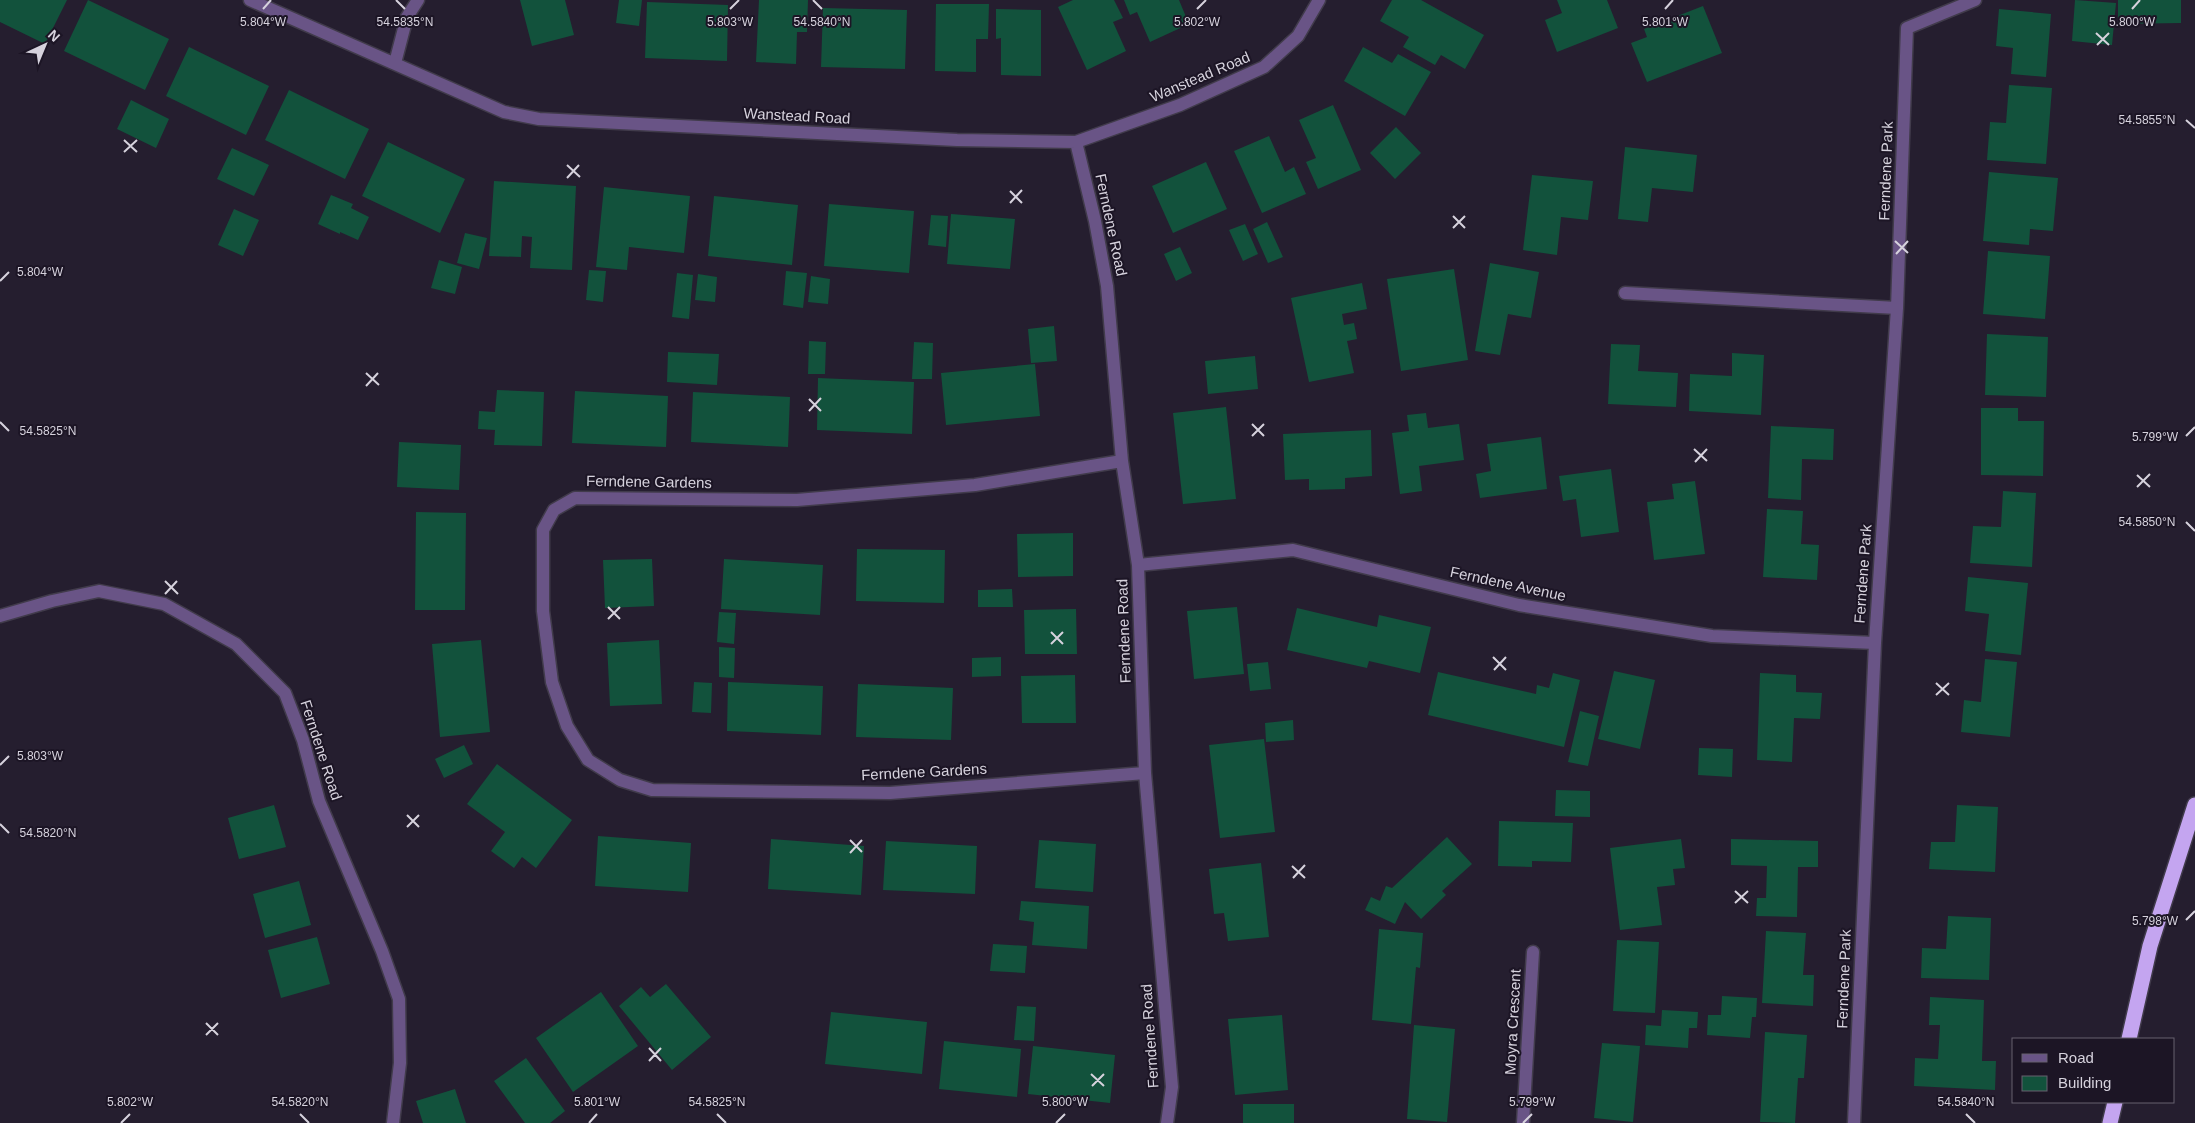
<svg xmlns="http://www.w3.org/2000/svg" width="2195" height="1123" viewBox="0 0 2195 1123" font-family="Helvetica,sans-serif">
	<rect width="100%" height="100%" fill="#251e2f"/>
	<!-- building -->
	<path fill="#12523c" d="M 0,0 L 67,0 L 45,44 L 0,22 Z
		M 88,0 L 169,39 L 145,90 L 64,51 Z
		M 520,0 L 565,0 L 574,35 L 532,46 Z
		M 619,0 L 642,0 L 639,26 L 616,23 Z
		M 759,0 L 808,0 L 807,32 L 797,32 L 796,64 L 756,62 Z
		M 1073,0 L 1114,0 L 1123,18 L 1113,22 L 1126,51 L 1087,70 L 1058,7 Z
		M 1124,0 L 1179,0 L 1189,24 L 1150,42 L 1137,12 L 1130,15 Z
		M 1392,0 L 1421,0 L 1484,35 L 1465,69 L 1441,55 L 1435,65 L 1403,47 L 1409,37 L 1380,21 Z
		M 1557,0 L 1607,0 L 1618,28 L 1557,52 L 1545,20 L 1562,13 Z
		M 2075,0 L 2116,3 L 2112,45 L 2072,41 Z
		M 2118,0 L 2181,0 L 2181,23 L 2118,24 Z
		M 647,2 L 728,5 L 727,61 L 645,58 Z
		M 936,4 L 989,4 L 988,39 L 976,39 L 976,72 L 935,71 Z
		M 1703,6 L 1722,53 L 1647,82 L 1631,43 L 1647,37 L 1644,29 Z
		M 823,8 L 907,10 L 905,69 L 821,67 Z
		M 996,9 L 1041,10 L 1041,76 L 1001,75 L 1001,38 L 996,39 Z
		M 1999,9 L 2051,14 L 2046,77 L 2011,74 L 2013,48 L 1996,46 Z
		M 189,47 L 269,86 L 246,135 L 166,96 Z
		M 1363,47 L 1392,63 L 1398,54 L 1431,72 L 1405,116 L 1344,81 Z
		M 2009,85 L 2052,88 L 2046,164 L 1987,160 L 1990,122 L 2006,123 Z
		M 289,90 L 369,129 L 345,179 L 265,140 Z
		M 131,100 L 169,119 L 156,148 L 117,129 Z
		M 1333,105 L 1361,170 L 1318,189 L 1306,162 L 1316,158 L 1299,120 Z
		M 1396,127 L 1421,153 L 1395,179 L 1370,153 Z
		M 1269,136 L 1285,172 L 1294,167 L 1306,194 L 1262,213 L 1234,151 Z
		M 388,142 L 465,179 L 440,233 L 362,196 Z
		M 1625,147 L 1697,155 L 1693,192 L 1652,188 L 1648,222 L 1618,219 Z
		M 232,148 L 269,165 L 254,196 L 217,179 Z
		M 1206,162 L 1227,209 L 1173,233 L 1152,186 Z
		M 1989,172 L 2058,178 L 2053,231 L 2030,229 L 2029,245 L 1983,241 Z
		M 1532,175 L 1593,181 L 1588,220 L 1561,217 L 1557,255 L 1523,250 Z
		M 494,181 L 576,186 L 572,270 L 530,268 L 532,237 L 522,236 L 521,257 L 489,256 Z
		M 604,187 L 690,196 L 684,253 L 629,247 L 627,270 L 596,267 Z
		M 331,195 L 353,204 L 351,208 L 369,217 L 358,240 L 340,232 L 340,234 L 318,224 Z
		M 714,196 L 798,205 L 792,265 L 708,256 Z
		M 829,204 L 914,211 L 909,273 L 824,266 Z
		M 234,209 L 259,220 L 243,256 L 218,245 Z
		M 951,214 L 1015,219 L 1010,269 L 947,264 Z
		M 931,215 L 948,216 L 946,247 L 928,245 Z
		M 1267,222 L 1283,257 L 1268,263 L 1253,229 Z
		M 1245,224 L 1258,254 L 1243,261 L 1229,230 Z
		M 465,233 L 487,238 L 479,269 L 457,263 Z
		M 1180,247 L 1192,273 L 1176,281 L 1164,254 Z
		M 1988,251 L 2050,256 L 2045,319 L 1983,314 Z
		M 439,260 L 462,267 L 455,294 L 431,288 Z
		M 1490,263 L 1539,272 L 1531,318 L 1508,314 L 1500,355 L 1475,351 Z
		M 1454,269 L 1468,360 L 1401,371 L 1387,279 Z
		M 589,270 L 606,271 L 603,302 L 586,300 Z
		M 786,271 L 807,273 L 803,308 L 783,305 Z
		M 677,273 L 693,275 L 689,319 L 672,317 Z
		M 698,274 L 717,277 L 715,302 L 695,300 Z
		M 811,276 L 830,279 L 828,304 L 808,302 Z
		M 1362,283 L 1367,309 L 1342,314 L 1344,325 L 1354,323 L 1357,339 L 1347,341 L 1354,373 L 1309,382 L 1291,298 Z
		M 1054,326 L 1057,361 L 1031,363 L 1028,329 Z
		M 1987,334 L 2048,337 L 2046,397 L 1985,395 Z
		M 809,341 L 826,342 L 825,374 L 808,374 Z
		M 914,342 L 933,343 L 932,379 L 912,379 Z
		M 1611,344 L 1640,345 L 1638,371 L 1678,373 L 1676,407 L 1608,404 Z
		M 668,352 L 719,354 L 717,385 L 667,382 Z
		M 1732,353 L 1764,355 L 1761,415 L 1689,411 L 1690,374 L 1732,376 Z
		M 1255,356 L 1258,389 L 1208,394 L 1205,361 Z
		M 1035,364 L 1040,416 L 946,425 L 941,373 Z
		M 818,378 L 914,382 L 912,434 L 817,430 Z
		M 497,390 L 544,392 L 542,446 L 494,445 L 495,430 L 478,429 L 479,411 L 495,412 Z
		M 575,391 L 668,396 L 666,447 L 572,443 Z
		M 693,392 L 790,397 L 788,447 L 691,442 Z
		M 1226,407 L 1236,499 L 1183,504 L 1173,413 Z
		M 1981,408 L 2018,408 L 2018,421 L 2044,421 L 2043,476 L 1981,475 Z
		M 1426,413 L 1428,428 L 1459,424 L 1464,460 L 1419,466 L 1422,491 L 1400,494 L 1392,433 L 1409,431 L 1407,415 Z
		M 1771,426 L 1834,429 L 1833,460 L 1802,459 L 1801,500 L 1768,498 Z
		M 1371,430 L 1372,476 L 1345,478 L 1345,489 L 1309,490 L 1309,479 L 1285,480 L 1283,434 Z
		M 1541,437 L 1547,489 L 1480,498 L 1476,474 L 1491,471 L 1487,444 Z
		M 399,442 L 461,445 L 459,490 L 397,487 Z
		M 1611,469 L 1619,532 L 1581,537 L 1576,499 L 1563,501 L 1559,476 Z
		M 1695,481 L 1705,554 L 1654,560 L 1647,502 L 1674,499 L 1672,484 Z
		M 2003,491 L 2036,493 L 2032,567 L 1970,563 L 1973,526 L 2001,527 Z
		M 1767,509 L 1803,511 L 1801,544 L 1819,545 L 1817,580 L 1763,577 Z
		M 416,512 L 466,513 L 465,610 L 415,610 Z
		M 1073,533 L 1073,576 L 1018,577 L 1017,534 Z
		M 857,549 L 945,550 L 944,603 L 856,601 Z
		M 652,559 L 654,606 L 605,608 L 603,560 Z
		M 724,559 L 823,565 L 820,615 L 721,609 Z
		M 1968,577 L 2028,583 L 2021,655 L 1985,651 L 1989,614 L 1965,611 Z
		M 1012,589 L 1013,607 L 978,607 L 978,590 Z
		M 1237,607 L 1244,674 L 1194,679 L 1187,611 Z
		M 1297,608 L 1377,627 L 1379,615 L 1431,627 L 1420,673 L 1369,661 L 1367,668 L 1287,650 Z
		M 1076,609 L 1077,654 L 1025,654 L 1024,610 Z
		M 719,612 L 736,613 L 734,644 L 717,642 Z
		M 481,640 L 490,732 L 440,737 L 432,644 Z
		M 659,640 L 662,704 L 610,706 L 607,643 Z
		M 719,647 L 735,648 L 734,678 L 719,677 Z
		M 1001,657 L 1001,676 L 972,677 L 972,658 Z
		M 1985,659 L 2017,662 L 2010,737 L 1961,732 L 1964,700 L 1981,702 Z
		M 1268,662 L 1271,689 L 1250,691 L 1247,664 Z
		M 1614,671 L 1655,680 L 1640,749 L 1598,739 Z
		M 1438,672 L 1536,694 L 1537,685 L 1549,688 L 1553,673 L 1580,680 L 1564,747 L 1428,715 Z
		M 1760,673 L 1796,675 L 1796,692 L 1822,693 L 1820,719 L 1794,718 L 1792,762 L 1757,760 Z
		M 1075,675 L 1076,723 L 1022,723 L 1021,676 Z
		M 694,682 L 712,683 L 711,713 L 692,712 Z
		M 728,682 L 823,686 L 821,735 L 727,731 Z
		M 858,684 L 953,688 L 951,740 L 856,737 Z
		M 1580,711 L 1599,716 L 1588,766 L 1568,762 Z
		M 1293,720 L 1294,740 L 1266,742 L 1265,723 Z
		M 1264,739 L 1275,832 L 1220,838 L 1209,745 Z
		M 464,745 L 473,764 L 444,778 L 435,759 Z
		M 1699,748 L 1733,749 L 1732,777 L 1698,775 Z
		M 497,764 L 572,820 L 536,868 L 522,857 L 514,868 L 491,851 L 505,832 L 467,804 Z
		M 1556,790 L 1590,791 L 1590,817 L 1555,816 Z
		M 274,805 L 286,847 L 239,859 L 228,818 Z
		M 1957,805 L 1998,807 L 1995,872 L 1929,869 L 1931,842 L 1955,842 Z
		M 1499,821 L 1573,823 L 1571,862 L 1532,861 L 1532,867 L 1498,866 Z
		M 598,836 L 691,843 L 688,892 L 595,886 Z
		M 1447,837 L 1472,864 L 1442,891 L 1446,895 L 1421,919 L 1405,902 L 1395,924 L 1365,910 L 1371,897 L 1380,901 L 1386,886 L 1392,888 Z
		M 771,839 L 864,846 L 861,895 L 768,889 Z
		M 1681,839 L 1685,868 L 1673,869 L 1675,885 L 1657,887 L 1662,925 L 1620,930 L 1610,848 Z
		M 1731,839 L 1818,841 L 1818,867 L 1798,867 L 1797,917 L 1756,916 L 1757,898 L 1766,898 L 1767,866 L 1731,865 Z
		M 1039,840 L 1096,844 L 1093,892 L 1035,888 Z
		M 886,841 L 977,846 L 975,894 L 883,890 Z
		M 1261,863 L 1269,937 L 1228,941 L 1224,913 L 1214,914 L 1209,869 Z
		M 299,881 L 311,925 L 265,938 L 253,894 Z
		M 1021,901 L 1089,906 L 1087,949 L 1032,945 L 1034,922 L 1019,920 Z
		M 1948,916 L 1991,918 L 1989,980 L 1921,978 L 1922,948 L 1946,949 Z
		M 1379,929 L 1423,933 L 1420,968 L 1416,967 L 1411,1024 L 1372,1020 Z
		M 1766,931 L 1806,933 L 1803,975 L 1814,975 L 1813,1006 L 1762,1003 Z
		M 317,937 L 330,984 L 281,998 L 268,950 Z
		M 1617,940 L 1659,942 L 1655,1013 L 1613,1011 Z
		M 993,944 L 1027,946 L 1025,973 L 990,971 Z
		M 666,984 L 711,1037 L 672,1070 L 619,1006 L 641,987 L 650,997 Z
		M 601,992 L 638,1046 L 573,1092 L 536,1038 Z
		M 1722,996 L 1757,998 L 1756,1017 L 1752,1017 L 1750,1038 L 1707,1035 L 1708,1015 L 1721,1015 Z
		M 1930,997 L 1984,1000 L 1982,1061 L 1996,1061 L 1995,1090 L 1914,1086 L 1915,1058 L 1938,1059 L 1940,1025 L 1929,1025 Z
		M 1017,1006 L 1036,1007 L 1034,1041 L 1014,1040 Z
		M 1662,1010 L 1698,1012 L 1697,1028 L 1689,1028 L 1688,1048 L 1645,1045 L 1646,1025 L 1661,1026 Z
		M 831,1012 L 927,1022 L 922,1074 L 825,1064 Z
		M 1282,1015 L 1288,1090 L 1235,1095 L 1228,1019 Z
		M 1414,1025 L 1455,1029 L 1447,1122 L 1407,1119 Z
		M 1765,1032 L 1807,1035 L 1804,1078 L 1798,1078 L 1795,1123 L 1760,1122 Z
		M 944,1041 L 1021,1049 L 1017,1097 L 939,1089 Z
		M 1602,1043 L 1640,1046 L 1633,1122 L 1594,1118 Z
		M 1033,1046 L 1115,1055 L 1110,1103 L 1028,1094 Z
		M 526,1058 L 565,1111 L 550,1123 L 525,1123 L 494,1081 Z
		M 455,1089 L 466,1123 L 423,1123 L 416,1101 Z
		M 1243,1104 L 1294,1104 L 1294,1123 L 1243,1123 Z"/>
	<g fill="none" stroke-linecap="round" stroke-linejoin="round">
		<!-- minor casing -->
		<g stroke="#413b4b" stroke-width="15">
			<path id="minor" d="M 250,0 L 504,112 L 539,119 L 957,140 L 1076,142 L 1180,105 L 1264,67 L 1298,36 L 1319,0
				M 395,63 L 407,17 L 418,0
				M 1076,142 L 1095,221 L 1107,286 L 1122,461 L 1138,565 L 1145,773 L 1172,1087 L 1167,1123
				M 1625,293 L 1897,308
				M 1122,461 L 975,485 L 797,500 L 575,498 L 554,510 L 543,530 L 543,611 L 552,682 L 567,726 L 588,760 L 620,780 L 652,790 L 890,793 L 1145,773
				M 1138,565 L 1293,550 L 1519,605 L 1712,636 L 1875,643
				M 0,616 L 52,601 L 99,591 L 164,604 L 236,644 L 285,693 L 303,740 L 319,801 L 382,951 L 399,999 L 400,1063 L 393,1123
				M 1523,1123 L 1533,952
				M 1854,1123 L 1875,643 L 1897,308 L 1907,28 L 1975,0"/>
		</g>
		<!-- highway casing -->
		<g stroke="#413b4b" stroke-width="18">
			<path id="highway" d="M 2129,1039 L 2150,946 L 2195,805
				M 2110,1123 L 2115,1102"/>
		</g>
		<!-- minor -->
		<use href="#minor" stroke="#695486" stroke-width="12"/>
		<!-- highway -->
		<use href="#highway" stroke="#c4a5f0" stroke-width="15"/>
	</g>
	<!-- ticks -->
	<path fill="none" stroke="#d6d2dd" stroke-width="2" d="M 396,0 L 405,9M 813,0 L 822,9M 263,9 L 271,0M 730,9 L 739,0M 1197,9 L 1206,0M 1665,9 L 1673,0M 2132,9 L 2140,0M 2096,33 L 2109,45M 2097,45 L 2109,33M 2186,120 L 2195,128M 124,140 L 137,152M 124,152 L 137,140M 567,165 L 580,177M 567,178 L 579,165M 1010,191 L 1022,203M 1010,203 L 1022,190M 1453,216 L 1465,228M 1453,228 L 1465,216M 1895,241 L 1908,253M 1896,254 L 1908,241M 0,281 L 9,272M 366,373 L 379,385M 366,386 L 378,373M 809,399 L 821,411M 809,411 L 821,398M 0,422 L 9,431M 1252,424 L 1264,436M 1252,436 L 1264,424M 2186,436 L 2195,427M 1694,449 L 1707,461M 1695,462 L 1707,449M 2137,475 L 2150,487M 2137,487 L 2150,474M 2186,522 L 2195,531M 165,581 L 178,594M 165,594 L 177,581M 608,607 L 620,619M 608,619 L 620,607M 1051,632 L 1063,644M 1051,644 L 1063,632M 1493,657 L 1506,670M 1494,670 L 1506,657M 1936,683 L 1949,695M 1936,695 L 1949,683M 0,765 L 9,756M 407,815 L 419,827M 0,824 L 9,833M 407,827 L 419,815M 850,840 L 862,852M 850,853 L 862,840M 1292,866 L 1305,878M 1293,878 L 1305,865M 1735,891 L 1748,903M 1735,903 L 1748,891M 2186,920 L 2195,911M 206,1023 L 218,1035M 206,1035 L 218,1023M 649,1048 L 661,1061M 649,1061 L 661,1048M 1091,1074 L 1104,1086M 1092,1086 L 1104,1074M 300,1114 L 309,1123M 717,1114 L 726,1123M 1966,1114 L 1975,1123M 121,1123 L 130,1114M 589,1123 L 597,1114M 1056,1123 L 1065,1114M 1523,1123 L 1532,1114"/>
	<g text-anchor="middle" stroke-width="4" stroke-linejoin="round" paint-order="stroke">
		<!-- street labels -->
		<g font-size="15" fill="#d6d2dd" stroke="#1c1525">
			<text transform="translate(1200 77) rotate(-23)" y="5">Wanstead Road</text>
			<text transform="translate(797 116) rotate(3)" y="5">Wanstead Road</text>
			<text transform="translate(1886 171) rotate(-88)" y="5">Ferndene Park</text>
			<text transform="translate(1111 225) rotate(78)" y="5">Ferndene Road</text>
			<text transform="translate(649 482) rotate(1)" y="5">Ferndene Gardens</text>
			<text transform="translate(1863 574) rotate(-86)" y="5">Ferndene Park</text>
			<text transform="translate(1508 584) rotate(12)" y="5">Ferndene Avenue</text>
			<text transform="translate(1124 631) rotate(-92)" y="5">Ferndene Road</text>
			<text transform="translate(321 750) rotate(72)" y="5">Ferndene Road</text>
			<text transform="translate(924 772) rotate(-3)" y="5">Ferndene Gardens</text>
			<text transform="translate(1844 979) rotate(-88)" y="5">Ferndene Park</text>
			<text transform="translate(1513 1022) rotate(-87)" y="5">Moyra Crescent</text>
			<text transform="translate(1150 1036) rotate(-94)" y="5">Ferndene Road</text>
		</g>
	</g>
	<g font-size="12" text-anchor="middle" fill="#d6d2dd" stroke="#1c1525" stroke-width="4" stroke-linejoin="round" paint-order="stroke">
		<text x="405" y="26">54.5835°N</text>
		<text x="822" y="26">54.5840°N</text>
		<text x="263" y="26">5.804°W</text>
		<text x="730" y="26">5.803°W</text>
		<text x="1197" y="26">5.802°W</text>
		<text x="1665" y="26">5.801°W</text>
		<text x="2132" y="26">5.800°W</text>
		<text x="2147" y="124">54.5855°N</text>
		<text x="40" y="276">5.804°W</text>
		<text x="48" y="435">54.5825°N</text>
		<text x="2155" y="441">5.799°W</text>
		<text x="2147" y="526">54.5850°N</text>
		<text x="40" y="760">5.803°W</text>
		<text x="48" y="837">54.5820°N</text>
		<text x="2155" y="925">5.798°W</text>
		<text x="130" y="1106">5.802°W</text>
		<text x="597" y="1106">5.801°W</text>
		<text x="1065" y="1106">5.800°W</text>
		<text x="1532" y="1106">5.799°W</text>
		<text x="300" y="1106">54.5820°N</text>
		<text x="717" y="1106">54.5825°N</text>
		<text x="1966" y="1106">54.5840°N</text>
	</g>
	<!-- legend -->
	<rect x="2012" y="1038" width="162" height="65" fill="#1c1525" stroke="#66616f"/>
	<rect x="2022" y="1054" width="25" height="8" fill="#695486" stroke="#66616f"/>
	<text x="2058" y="1063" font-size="15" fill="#d6d2dd">Road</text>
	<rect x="2022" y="1076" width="25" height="15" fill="#12523c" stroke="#66616f"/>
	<text x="2058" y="1088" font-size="15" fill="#d6d2dd">Building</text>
	<!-- north arrow -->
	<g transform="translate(45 45) rotate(44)" stroke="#1c1525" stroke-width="4" paint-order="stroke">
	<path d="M0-4L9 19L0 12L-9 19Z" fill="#d6d2dd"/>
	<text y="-8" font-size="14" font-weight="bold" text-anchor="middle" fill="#d6d2dd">N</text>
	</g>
</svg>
